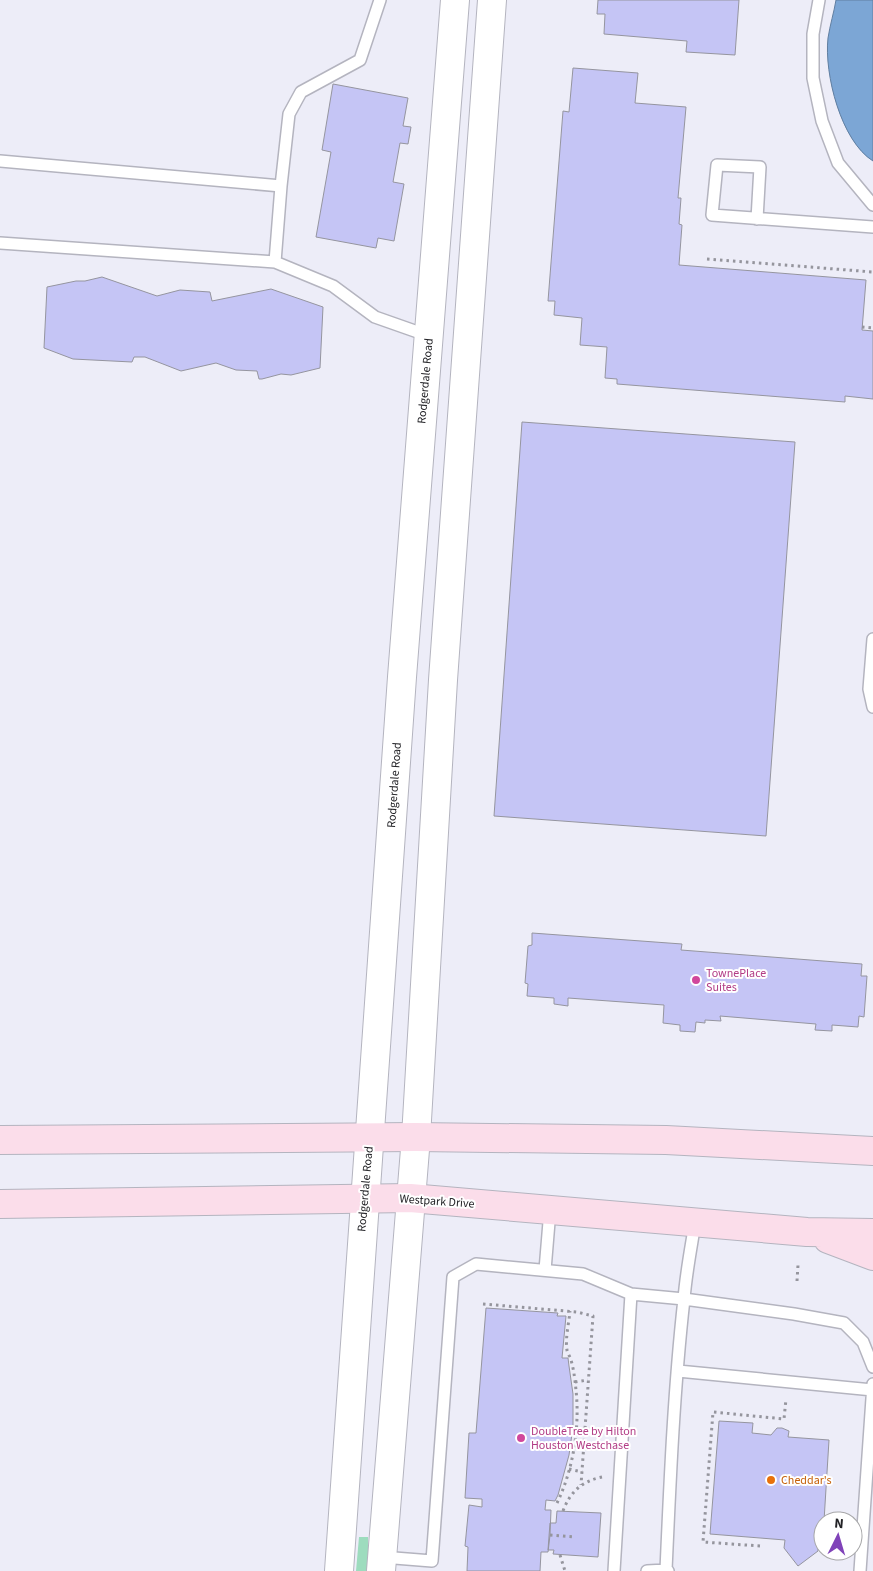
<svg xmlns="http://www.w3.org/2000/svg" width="873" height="1571" viewBox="0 0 873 1571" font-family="'Source Sans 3',sans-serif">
	<rect width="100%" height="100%" fill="#ededf8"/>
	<!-- green -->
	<path fill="#9ddcbe" d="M 359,1537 L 368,1537 L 369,1571 L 356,1571 Z"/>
	<!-- water -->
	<path fill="#7ca6d5" stroke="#617fa1" d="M 836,0 L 873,0 L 873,161 C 841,141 824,74 828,38 C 830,25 834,12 836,0 Z"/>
	<!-- building -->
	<path fill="#c5c5f5" stroke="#95959f" d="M 598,0 L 739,0 L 735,55 L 686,52 L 687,41 L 604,34 L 605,14 L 597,14 Z
		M 573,68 L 638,73 L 635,103 L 686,107 L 678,198 L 681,198 L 679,224 L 682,225 L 679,265 L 866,280 L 862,330 L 873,331 L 873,399 L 845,396 L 845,402 L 617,384 L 617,379 L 605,378 L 607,347 L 580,345 L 582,318 L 554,315 L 555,301 L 548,301 L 563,111 L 569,112 Z
		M 333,84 L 408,98 L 403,126 L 411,127 L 408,144 L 400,143 L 393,182 L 404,184 L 394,241 L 378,238 L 376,248 L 316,237 L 331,152 L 322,150 Z
		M 102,277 L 157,296 L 180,290 L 210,292 L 212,301 L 271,289 L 323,307 L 320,368 L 291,375 L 281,374 L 262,379 L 259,379 L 257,371 L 236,370 L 216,363 L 181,371 L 145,357 L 134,357 L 132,362 L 73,359 L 44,348 L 47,287 L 76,281 L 85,281 Z
		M 522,422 L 795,442 L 766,836 L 494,816 Z
		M 532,933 L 682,944 L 681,950 L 862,964 L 861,976 L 867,976 L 864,1017 L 859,1016 L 858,1027 L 832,1025 L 832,1031 L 815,1030 L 816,1024 L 720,1016 L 721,1021 L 705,1020 L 705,1023 L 696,1022 L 695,1032 L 680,1031 L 680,1025 L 663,1023 L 664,1005 L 568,998 L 568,1006 L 554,1004 L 554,998 L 527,996 L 528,984 L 525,983 L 528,946 L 532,945 Z
		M 486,1308 L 558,1313 L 557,1316 L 566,1316 L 562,1358 L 568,1358 L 569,1366 L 573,1394 L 573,1427 L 569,1455 L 558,1495 L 555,1501 L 546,1500 L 545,1510 L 551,1510 L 550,1535 L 548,1552 L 541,1552 L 540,1571 L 467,1571 L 468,1547 L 465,1546 L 469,1505 L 482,1507 L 482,1499 L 465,1498 L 469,1433 L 476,1433 Z
		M 719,1421 L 753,1423 L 752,1433 L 771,1435 L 777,1428 L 782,1428 L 789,1431 L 788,1437 L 829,1440 L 824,1521 L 823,1521 L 823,1544 L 818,1544 L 818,1551 L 798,1566 L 784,1548 L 785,1540 L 710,1534 Z
		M 557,1511 L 601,1513 L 598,1557 L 553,1554 L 554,1550 L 548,1550 L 550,1523 L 556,1523 Z"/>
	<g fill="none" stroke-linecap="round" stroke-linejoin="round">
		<!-- service casing -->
		<g stroke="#b4b4bf" stroke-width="14">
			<path id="service" d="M 819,0 L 813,34 L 813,78 L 822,121 L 838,163 L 873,205
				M 0,161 L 281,186 L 289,114 L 301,92 L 360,60 L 380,0
				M 757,219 L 760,167 L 717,165 L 712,215 L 873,227
				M 0,243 L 275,262 L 333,286 L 375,317 L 429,336
				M 275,262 L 281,186
				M 873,639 L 869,689 L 873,707
				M 545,1270 L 550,1210
				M 631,1294 L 684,1299 L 794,1314 L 844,1323 L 863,1342 L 873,1367
				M 678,1371 L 873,1390
				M 382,1557 L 432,1561 L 453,1277 L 476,1264 L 583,1274 L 631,1294 L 614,1571
				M 647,1571 L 666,1570
				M 668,1571 L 666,1570 C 670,1480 674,1388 684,1299 C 686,1273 691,1248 695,1223
				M 860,1571 L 873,1384"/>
		</g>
		<!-- tertiary casing -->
		<g stroke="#b4b4bf" stroke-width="30">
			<path id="tertiary" d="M 339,1571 L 402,677 L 455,0
				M 381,1571 L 416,1137 L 443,680 L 492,0"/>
		</g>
		<!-- secondary casing -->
		<g stroke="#b4b4bf" stroke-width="30">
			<path id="secondary" d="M 0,1140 L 416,1137 L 666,1140 L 873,1151
				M 0,1204 L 410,1198 L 807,1232 L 873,1233
				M 828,1239 L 873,1256"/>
		</g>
		<!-- path -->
		<path stroke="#95959d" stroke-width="3" stroke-dasharray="2.5 4" stroke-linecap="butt" d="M 707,259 L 873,272
			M 862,327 L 873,328
			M 797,1281 L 798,1265
			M 483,1304 L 577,1312 L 593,1316 L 581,1485
			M 575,1382 L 588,1380
			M 569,1469 L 582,1472
			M 557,1503 C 573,1470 580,1428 576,1390 C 575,1381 574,1370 571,1360 C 570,1356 567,1353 567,1350 C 565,1338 569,1323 570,1311
			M 563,1511 C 570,1492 582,1481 602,1477
			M 550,1535 L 575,1537
			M 760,1546 L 703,1542 L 713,1412 L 784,1419 L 786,1399
			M 560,1555 L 565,1571"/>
		<!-- service -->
		<use href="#service" stroke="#fff" stroke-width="11"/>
		<!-- tertiary -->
		<use href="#tertiary" stroke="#fff" stroke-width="28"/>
		<!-- secondary -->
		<use href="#secondary" stroke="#fbddea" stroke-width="28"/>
	</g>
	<!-- markers -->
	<g fill="#d1479c" stroke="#fff" stroke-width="2">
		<circle cx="696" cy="980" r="5"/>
		<circle cx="521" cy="1438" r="5"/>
	</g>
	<circle fill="#e8710a" stroke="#fff" stroke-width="2" cx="771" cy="1480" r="5"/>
	<g text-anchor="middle" stroke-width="4" stroke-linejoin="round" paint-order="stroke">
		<!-- street labels -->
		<g font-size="12" fill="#232327" stroke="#fff">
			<text transform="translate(425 381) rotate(-85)" y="4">Rodgerdale Road</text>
			<text transform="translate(394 785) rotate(-86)" y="4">Rodgerdale Road</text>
			<text transform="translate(365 1189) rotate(-85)" y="4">Rodgerdale Road</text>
			<text transform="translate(437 1201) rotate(4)" y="4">Westpark Drive</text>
		</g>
		<!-- hotel labels -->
		<g font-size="12" fill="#b23c85" stroke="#fff" text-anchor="start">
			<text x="706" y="977">TownePlace<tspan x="706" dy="14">Suites</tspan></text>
			<text x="531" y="1435">DoubleTree by Hilton<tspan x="531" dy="14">Houston Westchase</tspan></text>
		</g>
		<!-- food labels -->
		<g font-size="12" fill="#c56008" stroke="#fff" text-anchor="start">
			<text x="781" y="1484">Cheddar's</text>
		</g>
	</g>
	<!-- north arrow -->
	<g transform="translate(838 1536) rotate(5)"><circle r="24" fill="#ffffff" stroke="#a7a7a9"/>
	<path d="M0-4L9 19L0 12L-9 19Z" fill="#8043b9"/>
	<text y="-8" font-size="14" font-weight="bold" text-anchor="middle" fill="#232327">N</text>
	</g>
</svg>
